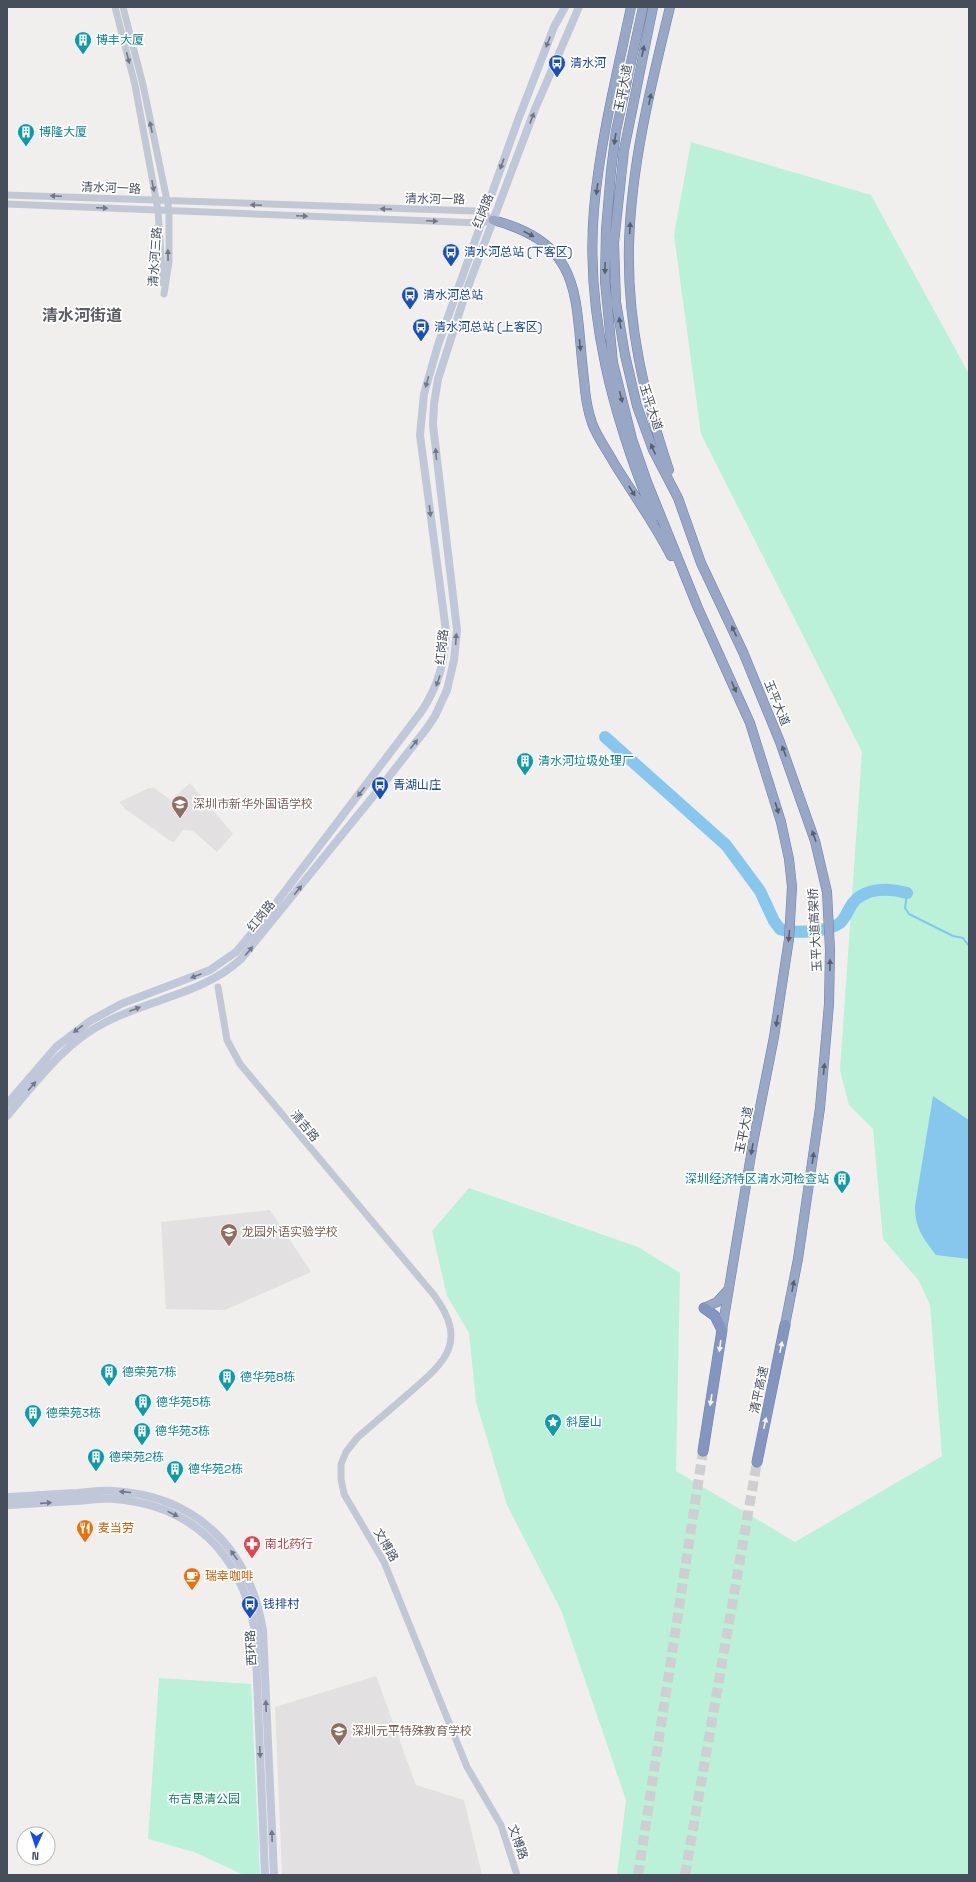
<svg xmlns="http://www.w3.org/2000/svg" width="976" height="1882" viewBox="0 0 976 1882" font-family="'Space Grotesk','Noto Sans SC',sans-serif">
	<rect width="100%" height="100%" fill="#f1efee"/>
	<!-- education -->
	<path fill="#e2e0e0" d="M 190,783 L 233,834 L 217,852 L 193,831 L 183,830 L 174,842 L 172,842 L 125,809 L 119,802 L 149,788 L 154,788 L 171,800 Z
		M 270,1210 L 311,1272 L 225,1310 L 166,1309 L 161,1222 Z
		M 376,1676 L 416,1785 L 464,1800 L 482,1875 L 282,1875 L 275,1707 Z"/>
	<!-- green -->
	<path fill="#bbf0d9" d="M 691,142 L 871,195 L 969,374 L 969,1875 L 617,1875 L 626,1800 L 561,1610 L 507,1505 L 476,1402 L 469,1333 L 447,1296 L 432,1231 L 469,1188 L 638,1247 L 680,1273 L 676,1471 L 795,1542 L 942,1456 L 930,1305 L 919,1281 L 883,1239 L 873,1129 L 849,1105 L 840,1070 L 862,752 L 701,434 L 674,235 Z
		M 159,1678 L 251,1684 L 260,1875 L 244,1875 L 194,1852 L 148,1839 Z"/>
	<!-- water -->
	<path fill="#87c7ee" d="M 933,1096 L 969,1120 L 969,1259 L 936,1255 C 923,1238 915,1228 915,1206 Z"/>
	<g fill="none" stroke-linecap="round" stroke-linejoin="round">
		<!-- stream -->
		<path stroke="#87c7ee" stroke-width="2" d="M 907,893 L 905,908 L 909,914 L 953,936 L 963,938 L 969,946"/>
		<!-- river -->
		<path stroke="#87c7ee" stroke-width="12" d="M 605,737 L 726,845 L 760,891 L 774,921 L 780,929 C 794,934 828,932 840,923 C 846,918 848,909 853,903 C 865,887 891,888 907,893"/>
		<!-- motorway-tunnel -->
		<path stroke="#cfcfd1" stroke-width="10" stroke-dasharray="10 5" stroke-linecap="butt" d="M 638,1875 L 703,1451
			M 685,1875 L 757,1462"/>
		<!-- trunk casing -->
		<g stroke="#6f81ab" stroke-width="10">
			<path id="trunk" d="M 631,7 C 617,74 600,141 594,209 C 585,316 614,419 654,517
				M 643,7 L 616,131 L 611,171 L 606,230 L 605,281 L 613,363 L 632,439 L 647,482 L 698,608 L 750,723 L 781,822 L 789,859 L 792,887 L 789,939 L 774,1037 L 753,1143 L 722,1330
				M 653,7 L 624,150 L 614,243 L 616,302 L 625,355 L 637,406 L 653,450 L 678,498 L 701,563 L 743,652 L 780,742 L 815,841 L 827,892 L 830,950 L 829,1004 L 820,1108 L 798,1259 L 785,1325
				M 493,220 C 586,245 574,299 584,379 C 585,394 587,409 592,423 C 597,437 607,450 614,463 C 633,494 655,524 671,556
				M 669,470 C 644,396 627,324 629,245 C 631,165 651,85 670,7
				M 704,1308 L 717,1302 L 728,1290"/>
		</g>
		<!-- motorway casing -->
		<g stroke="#6f81ab" stroke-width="11">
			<path id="motorway" d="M 703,1451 L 722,1330 L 715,1316 L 704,1308
				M 757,1462 L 785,1325"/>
		</g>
		<!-- tertiary -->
		<path stroke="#c1c8d4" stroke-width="7" d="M 115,7 L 135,85 L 158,210 L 163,283
			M 123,7 L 143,85 L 169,210 L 169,262 L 164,294
			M 7,195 L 475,211 L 488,217
			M 7,204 L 481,223 L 493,220
			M 218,987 L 227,1040 L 240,1064 L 434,1295 C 469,1343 445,1362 408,1394 C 391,1409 374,1423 357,1438 L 346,1452 L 341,1464 L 341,1479 L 344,1494 L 384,1562 L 467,1767 L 501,1825 L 517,1875"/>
		<!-- secondary -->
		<path stroke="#c0c7d8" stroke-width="8" d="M 7,1104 L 56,1047 L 90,1021 L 121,1004 L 210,970 L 236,952 L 267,915 L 421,712 C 438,687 445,662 446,631 L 420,435 L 424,394 L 438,345 L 518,120 L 554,27 L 565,7
			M 7,1116 C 37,1081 64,1043 106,1022 C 150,999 203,994 241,959 L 384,783 L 427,728 L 435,716 L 447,690 L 454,660 L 457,630 L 433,425 L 434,404 L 438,379 L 466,292 L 535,109 L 579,7
			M 7,1497 C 30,1496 54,1494 77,1493 C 89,1492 102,1490 114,1491 C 197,1496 249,1549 263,1630 L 274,1875
			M 7,1505 C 30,1504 54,1502 77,1501 C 89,1500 102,1498 114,1499 C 193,1505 241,1554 255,1631 L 265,1875"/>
		<!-- trunk -->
		<use href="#trunk" stroke="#98a7c6" stroke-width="9"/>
		<!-- motorway -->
		<use href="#motorway" stroke="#8496bf" stroke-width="10"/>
	</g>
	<!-- one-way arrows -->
	<defs><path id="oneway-solid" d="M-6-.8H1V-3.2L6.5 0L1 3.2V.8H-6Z"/></defs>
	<g fill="#717887">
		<use href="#oneway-solid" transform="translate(548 42) rotate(112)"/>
		<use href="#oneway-solid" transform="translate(532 118) rotate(-69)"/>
		<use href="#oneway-solid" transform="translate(502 164) rotate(110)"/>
		<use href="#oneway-solid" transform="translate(427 382) rotate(106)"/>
		<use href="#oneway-solid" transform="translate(436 454) rotate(-95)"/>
		<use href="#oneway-solid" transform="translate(430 511) rotate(83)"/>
		<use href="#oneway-solid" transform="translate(456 639) rotate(-86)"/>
		<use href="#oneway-solid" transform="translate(438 681) rotate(110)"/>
		<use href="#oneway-solid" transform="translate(414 744) rotate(-52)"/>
		<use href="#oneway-solid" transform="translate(361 792) rotate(127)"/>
		<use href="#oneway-solid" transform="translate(298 890) rotate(-51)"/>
		<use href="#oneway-solid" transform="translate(249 951) rotate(-49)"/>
		<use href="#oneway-solid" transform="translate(196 976) rotate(159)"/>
		<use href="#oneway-solid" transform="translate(135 1009) rotate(-21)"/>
		<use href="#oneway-solid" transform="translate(78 1029) rotate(143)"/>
		<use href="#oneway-solid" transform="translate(32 1086) rotate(-49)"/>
		<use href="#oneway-solid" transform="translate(125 1492) rotate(-175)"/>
		<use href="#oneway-solid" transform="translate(46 1503) rotate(-4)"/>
		<use href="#oneway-solid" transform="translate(173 1514) rotate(26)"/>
		<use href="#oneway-solid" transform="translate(234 1555) rotate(-125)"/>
		<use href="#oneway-solid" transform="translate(266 1706) rotate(-92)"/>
		<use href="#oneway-solid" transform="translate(260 1752) rotate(88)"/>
		<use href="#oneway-solid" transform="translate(272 1836) rotate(-92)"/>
	</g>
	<g fill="#566071">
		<use href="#oneway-solid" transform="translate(643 51) rotate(-78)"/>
		<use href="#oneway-solid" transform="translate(650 99) rotate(-78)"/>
		<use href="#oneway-solid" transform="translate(615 139) rotate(99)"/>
		<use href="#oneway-solid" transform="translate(597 189) rotate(98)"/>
		<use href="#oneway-solid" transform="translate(630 228) rotate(-87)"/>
		<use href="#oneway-solid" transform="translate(529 234) rotate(28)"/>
		<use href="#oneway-solid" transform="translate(605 268) rotate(91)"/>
		<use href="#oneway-solid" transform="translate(620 323) rotate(-99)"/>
		<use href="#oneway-solid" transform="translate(580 345) rotate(84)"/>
		<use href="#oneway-solid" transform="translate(621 397) rotate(76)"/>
		<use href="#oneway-solid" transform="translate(653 449) rotate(-114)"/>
		<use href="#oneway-solid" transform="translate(632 491) rotate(58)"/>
		<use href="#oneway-solid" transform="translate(734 631) rotate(-115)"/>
		<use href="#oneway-solid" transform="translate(734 687) rotate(66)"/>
		<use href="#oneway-solid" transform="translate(784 751) rotate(-110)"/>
		<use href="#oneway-solid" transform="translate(777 808) rotate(73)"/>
		<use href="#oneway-solid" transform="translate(814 836) rotate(-109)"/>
		<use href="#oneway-solid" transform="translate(789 936) rotate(95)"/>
		<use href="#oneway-solid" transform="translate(830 965) rotate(-89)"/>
		<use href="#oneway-solid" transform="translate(777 1021) rotate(99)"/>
		<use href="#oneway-solid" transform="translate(824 1069) rotate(-85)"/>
		<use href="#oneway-solid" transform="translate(752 1149) rotate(100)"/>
		<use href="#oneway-solid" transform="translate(813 1158) rotate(-82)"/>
		<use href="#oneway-solid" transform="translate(793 1286) rotate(-79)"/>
	</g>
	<g fill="#717986">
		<use href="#oneway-solid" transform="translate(128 58) rotate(76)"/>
		<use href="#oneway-solid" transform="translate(151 127) rotate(-102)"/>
		<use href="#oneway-solid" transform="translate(153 186) rotate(79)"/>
		<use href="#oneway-solid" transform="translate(56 196) rotate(-177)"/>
		<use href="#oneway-solid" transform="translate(256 205) rotate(-178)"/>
		<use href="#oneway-solid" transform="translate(102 208) rotate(2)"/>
		<use href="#oneway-solid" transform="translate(386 209) rotate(-178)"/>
		<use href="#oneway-solid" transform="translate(302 216) rotate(2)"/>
		<use href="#oneway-solid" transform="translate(432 221) rotate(2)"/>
		<use href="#oneway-solid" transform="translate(168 255) rotate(-91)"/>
	</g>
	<g fill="#f3f4f9">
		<use href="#oneway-solid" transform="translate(720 1346) rotate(98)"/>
		<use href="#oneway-solid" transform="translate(781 1347) rotate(-78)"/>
		<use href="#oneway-solid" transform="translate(711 1400) rotate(99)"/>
		<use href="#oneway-solid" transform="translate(765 1423) rotate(-78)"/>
	</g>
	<!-- icons -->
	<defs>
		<g id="building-pin" transform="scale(0.9)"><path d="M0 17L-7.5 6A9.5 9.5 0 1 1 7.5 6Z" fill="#0f9aa8" stroke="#fff"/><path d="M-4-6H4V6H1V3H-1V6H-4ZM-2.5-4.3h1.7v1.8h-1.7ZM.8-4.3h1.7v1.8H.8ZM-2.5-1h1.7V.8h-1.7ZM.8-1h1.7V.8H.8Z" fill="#fff"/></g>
		<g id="bus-pin" transform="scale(0.9)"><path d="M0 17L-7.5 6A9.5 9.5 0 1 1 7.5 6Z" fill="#1a4fb4" stroke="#fff"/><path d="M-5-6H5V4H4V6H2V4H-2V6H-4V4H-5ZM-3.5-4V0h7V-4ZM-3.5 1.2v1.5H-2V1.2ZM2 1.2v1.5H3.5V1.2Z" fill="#fff"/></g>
		<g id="school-pin" transform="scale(0.9)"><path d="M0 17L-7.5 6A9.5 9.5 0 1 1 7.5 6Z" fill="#8d6e63" stroke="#fff"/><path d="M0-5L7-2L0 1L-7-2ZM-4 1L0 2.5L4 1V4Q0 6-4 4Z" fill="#fff"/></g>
		<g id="sight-pin" transform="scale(0.9)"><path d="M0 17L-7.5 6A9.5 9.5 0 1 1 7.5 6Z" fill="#0f9aa8" stroke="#fff"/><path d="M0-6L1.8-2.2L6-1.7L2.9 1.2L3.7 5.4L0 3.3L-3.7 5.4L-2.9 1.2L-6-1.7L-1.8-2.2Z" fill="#fff"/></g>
		<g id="restaurant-pin" transform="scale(0.9)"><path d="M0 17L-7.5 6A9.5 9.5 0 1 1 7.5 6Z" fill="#e8710a" stroke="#fff"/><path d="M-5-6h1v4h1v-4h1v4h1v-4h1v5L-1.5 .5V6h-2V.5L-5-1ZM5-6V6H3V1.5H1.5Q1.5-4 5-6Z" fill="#fff"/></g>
		<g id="pharmacy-pin" transform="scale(0.9)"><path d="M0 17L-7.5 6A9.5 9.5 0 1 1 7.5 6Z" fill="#e0444e" stroke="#fff"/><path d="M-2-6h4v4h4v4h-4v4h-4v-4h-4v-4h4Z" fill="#fff"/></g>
		<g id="cafe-pin" transform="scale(0.9)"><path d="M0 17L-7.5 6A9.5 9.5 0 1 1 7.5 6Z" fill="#e8710a" stroke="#fff"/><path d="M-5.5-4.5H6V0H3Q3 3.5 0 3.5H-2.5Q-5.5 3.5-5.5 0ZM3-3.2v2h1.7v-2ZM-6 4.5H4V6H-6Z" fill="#fff"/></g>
	</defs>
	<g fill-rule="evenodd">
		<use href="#building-pin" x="83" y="40"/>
		<use href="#bus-pin" x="557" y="63"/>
		<use href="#building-pin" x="26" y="132"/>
		<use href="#bus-pin" x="451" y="252"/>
		<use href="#bus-pin" x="410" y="295"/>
		<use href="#bus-pin" x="421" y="327"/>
		<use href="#building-pin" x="525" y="761"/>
		<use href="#bus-pin" x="380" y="785"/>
		<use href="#school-pin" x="180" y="804"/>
		<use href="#building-pin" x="842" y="1179"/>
		<use href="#school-pin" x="229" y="1232"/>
		<use href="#building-pin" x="109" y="1372"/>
		<use href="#building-pin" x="227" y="1377"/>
		<use href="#building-pin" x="143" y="1402"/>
		<use href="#building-pin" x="33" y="1413"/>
		<use href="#sight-pin" x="553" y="1422"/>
		<use href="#building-pin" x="142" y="1431"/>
		<use href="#building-pin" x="96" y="1457"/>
		<use href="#building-pin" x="175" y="1469"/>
		<use href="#restaurant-pin" x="85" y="1528"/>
		<use href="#pharmacy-pin" x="252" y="1544"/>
		<use href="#cafe-pin" x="192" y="1576"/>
		<use href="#bus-pin" x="250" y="1604"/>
		<use href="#school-pin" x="339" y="1731"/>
	</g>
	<g text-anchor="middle" stroke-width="3.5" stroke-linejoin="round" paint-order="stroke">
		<!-- culture labels -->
		<g font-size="12" fill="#0d838f" stroke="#fff" text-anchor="start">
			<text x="96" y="44">博丰大厦</text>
			<text x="39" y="136">博隆大厦</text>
			<text x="538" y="765">清水河垃圾处理厂</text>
			<text x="829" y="1183" text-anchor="end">深圳经济特区清水河检查站</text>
			<text x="122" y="1376">德荣苑7栋</text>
			<text x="240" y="1381">德华苑8栋</text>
			<text x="156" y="1406">德华苑5栋</text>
			<text x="46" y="1417">德荣苑3栋</text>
			<text x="566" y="1426">斜屋山</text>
			<text x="155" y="1435">德华苑3栋</text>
			<text x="109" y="1461">德荣苑2栋</text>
			<text x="188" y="1473">德华苑2栋</text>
		</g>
		<!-- transit labels -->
		<g font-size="12" fill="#164399" stroke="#fff" text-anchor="start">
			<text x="570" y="67">清水河</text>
			<text x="464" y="256">清水河总站 (下客区)</text>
			<text x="423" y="299">清水河总站</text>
			<text x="434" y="331">清水河总站 (上客区)</text>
			<text x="393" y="789">青湖山庄</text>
			<text x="263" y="1608">钱排村</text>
		</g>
		<!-- street labels -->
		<g font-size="12" fill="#464e5c" stroke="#fff">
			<text transform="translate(623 88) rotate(-79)" y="4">玉平大道</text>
			<text transform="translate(111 188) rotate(2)" y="4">清水河一路</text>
			<text transform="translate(435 199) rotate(1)" y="4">清水河一路</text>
			<text transform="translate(483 211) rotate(-68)" y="4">红岗路</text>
			<text transform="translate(155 257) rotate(-86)" y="4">清水河三路</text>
			<text transform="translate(651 407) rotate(72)" y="4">玉平大道</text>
			<text transform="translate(442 647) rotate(-84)" y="4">红岗路</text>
			<text transform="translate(777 703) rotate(68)" y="4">玉平大道</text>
			<text transform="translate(261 916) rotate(-51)" y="4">红岗路</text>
			<text transform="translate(815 930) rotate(-93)" y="4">玉平大道高架桥</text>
			<text transform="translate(305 1126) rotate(50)" y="4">清吉路</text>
			<text transform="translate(744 1130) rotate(-79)" y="4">玉平大道</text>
			<text transform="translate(759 1390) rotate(-78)" y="4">清平高速</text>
			<text transform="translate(386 1545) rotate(60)" y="4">文博路</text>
			<text transform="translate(251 1648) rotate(-93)" y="4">西环路</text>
			<text transform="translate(518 1842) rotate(71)" y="4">文博路</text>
		</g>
		<!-- education labels -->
		<g font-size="12" fill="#785e54" stroke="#fff" text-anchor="start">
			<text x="193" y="808">深圳市新华外国语学校</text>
			<text x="242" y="1236">龙园外语实验学校</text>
			<text x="352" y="1735">深圳元平特殊教育学校</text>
		</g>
		<!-- food labels -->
		<g font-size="12" fill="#c56008" stroke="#fff" text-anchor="start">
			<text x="98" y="1532">麦当劳</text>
			<text x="205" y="1580">瑞幸咖啡</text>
		</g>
		<!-- health labels -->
		<g font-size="12" fill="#be3a42" stroke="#fff" text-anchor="start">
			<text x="265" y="1548">南北药行</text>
		</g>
		<!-- park labels -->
		<g font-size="12" fill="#14805d" stroke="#fff">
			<text x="204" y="1803">布吉思清公园</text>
		</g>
		<!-- district labels -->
		<g font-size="16" font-weight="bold" fill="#5b5d63" stroke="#fff">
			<text x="82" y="321">清水河街道</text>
		</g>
	</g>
	<!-- border -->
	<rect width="976" height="1882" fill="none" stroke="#464e5c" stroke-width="16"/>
	<!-- north arrow -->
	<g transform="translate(36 1846) rotate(183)"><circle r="19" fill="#ffffff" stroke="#b5b8be"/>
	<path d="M0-3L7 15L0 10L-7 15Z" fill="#144ae5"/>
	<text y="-6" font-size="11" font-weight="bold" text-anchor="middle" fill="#464e5c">N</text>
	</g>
</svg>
